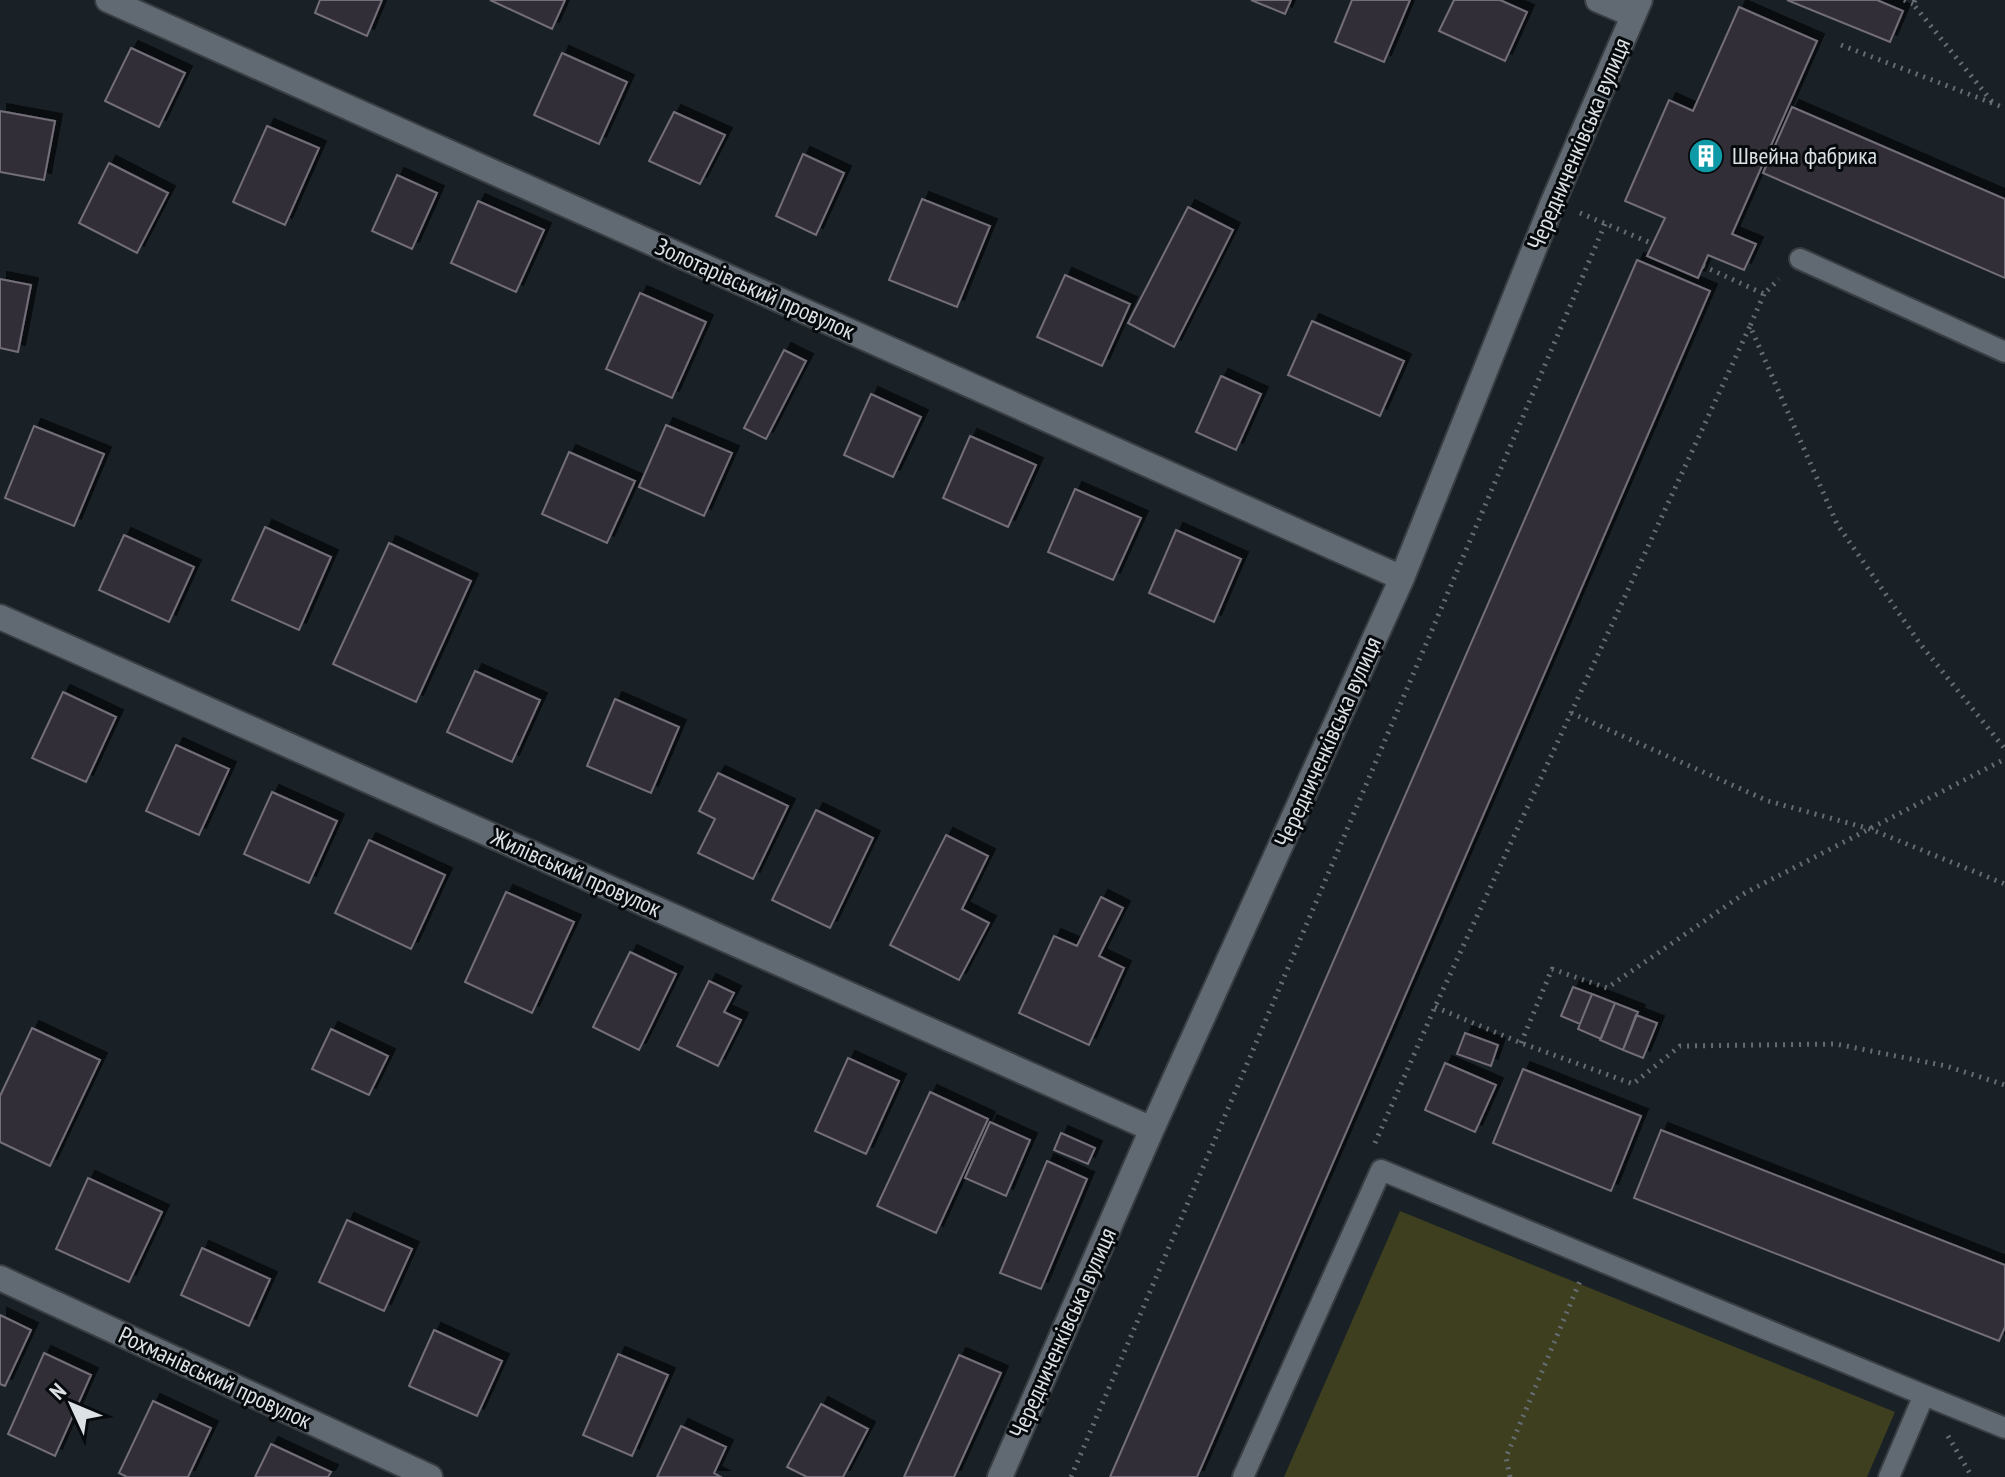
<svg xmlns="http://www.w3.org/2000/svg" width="2005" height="1477" viewBox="0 0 2005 1477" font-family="'PT Sans Narrow',sans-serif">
	<defs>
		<filter id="shadow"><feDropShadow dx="7" dy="-7" stdDeviation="0" flood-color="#0009"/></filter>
	</defs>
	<rect width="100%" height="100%" fill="#192127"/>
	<!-- green -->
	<path fill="#3d3f1f" d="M 1400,1211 L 1895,1412 L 1867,1477 L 1284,1477 Z"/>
	<!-- building -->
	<path fill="#332f38" stroke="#736e79" stroke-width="2" filter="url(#shadow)" d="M 320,0 L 382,0 L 367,36 L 315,13 Z
		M 490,0 L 565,0 L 552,29 Z
		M 1251,0 L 1291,0 L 1285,14 Z
		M 1352,0 L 1410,0 L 1384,62 L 1335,42 Z
		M 1454,0 L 1500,0 L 1527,12 L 1505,61 L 1439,31 Z
		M 1787,0 L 1877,0 L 1903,11 L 1890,42 Z
		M 1739,7 L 1817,41 L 1732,234 L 1756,244 L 1744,270 L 1708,255 L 1698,278 L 1647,256 L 1665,218 L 1625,201 L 1669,100 L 1693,111 Z
		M 131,48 L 185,73 L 159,127 L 105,101 Z
		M 562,53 L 627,82 L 599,144 L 534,115 Z
		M 1792,107 L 2005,199 L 2005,278 L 1763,173 Z
		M 0,111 L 55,121 L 44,180 L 0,172 Z
		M 674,112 L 725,135 L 700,184 L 649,161 Z
		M 267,126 L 319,148 L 285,225 L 233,202 Z
		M 803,154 L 844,173 L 816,235 L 776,216 Z
		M 109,163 L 168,193 L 137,253 L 79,223 Z
		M 397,175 L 437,193 L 412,249 L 372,231 Z
		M 922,199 L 990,226 L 957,307 L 889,280 Z
		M 478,201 L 544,230 L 516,292 L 451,263 Z
		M 1188,207 L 1233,230 L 1174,347 L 1128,323 Z
		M 1637,260 L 1710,291 L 1197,1477 L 1110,1477 Z
		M 1065,275 L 1130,304 L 1102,366 L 1037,337 Z
		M 0,279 L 31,285 L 18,352 L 0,348 Z
		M 640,293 L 706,322 L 672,398 L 606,369 Z
		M 1312,321 L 1404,361 L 1380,416 L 1288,375 Z
		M 784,350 L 806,361 L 766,439 L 744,428 Z
		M 1221,376 L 1261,394 L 1236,450 L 1196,432 Z
		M 871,394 L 921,417 L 893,477 L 844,455 Z
		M 666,425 L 732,453 L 704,516 L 639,487 Z
		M 34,426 L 104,454 L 74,526 L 5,498 Z
		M 970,436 L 1036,465 L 1008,527 L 943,498 Z
		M 569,452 L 635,481 L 607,543 L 542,514 Z
		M 1075,489 L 1141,518 L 1113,580 L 1048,552 Z
		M 265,527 L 331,557 L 299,630 L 232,600 Z
		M 1176,530 L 1241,559 L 1214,622 L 1149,593 Z
		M 124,535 L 194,567 L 169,622 L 99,590 Z
		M 389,543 L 471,581 L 416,702 L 333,664 Z
		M 475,671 L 540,700 L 512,762 L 447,732 Z
		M 63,692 L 116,717 L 86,782 L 32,758 Z
		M 615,699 L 679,727 L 651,793 L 587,766 Z
		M 176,745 L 229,769 L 199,835 L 146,811 Z
		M 718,773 L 788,806 L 753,879 L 698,853 L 715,819 L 699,811 Z
		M 272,792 L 337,821 L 309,883 L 244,854 Z
		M 816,810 L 873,838 L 830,928 L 772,900 Z
		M 946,835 L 988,856 L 962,909 L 989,923 L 959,980 L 890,945 Z
		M 369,840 L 445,875 L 411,949 L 335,913 Z
		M 506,892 L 574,922 L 532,1013 L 465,982 Z
		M 1101,897 L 1123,908 L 1099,956 L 1124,968 L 1089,1045 L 1019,1013 L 1054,936 L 1077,946 Z
		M 630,952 L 676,974 L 639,1050 L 593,1027 Z
		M 709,981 L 734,993 L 724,1012 L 741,1020 L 718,1066 L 677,1046 Z
		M 1573,987 L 1592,994 L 1580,1024 L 1561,1016 Z
		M 1592,994 L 1615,1003 L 1601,1039 L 1578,1029 Z
		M 1615,1003 L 1638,1012 L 1623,1050 L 1600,1040 Z
		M 1636,1015 L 1657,1023 L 1643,1058 L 1623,1050 Z
		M 32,1028 L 100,1060 L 50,1166 L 0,1142 L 0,1096 Z
		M 331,1029 L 388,1056 L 369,1095 L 312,1069 Z
		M 1465,1033 L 1498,1045 L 1491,1066 L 1457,1054 Z
		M 848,1058 L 899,1081 L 866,1154 L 815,1131 Z
		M 1445,1063 L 1496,1085 L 1475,1132 L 1425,1110 Z
		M 1523,1069 L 1641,1116 L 1611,1191 L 1493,1143 Z
		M 930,1092 L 988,1119 L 936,1233 L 877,1206 Z
		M 990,1122 L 1030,1140 L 1006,1196 L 965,1178 Z
		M 1661,1130 L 2005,1265 L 2005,1327 L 1999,1341 L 1634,1198 Z
		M 1061,1133 L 1095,1148 L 1088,1164 L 1054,1150 Z
		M 1047,1161 L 1087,1179 L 1041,1289 L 1000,1273 Z
		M 88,1178 L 162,1212 L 129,1282 L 56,1249 Z
		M 347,1220 L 412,1249 L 384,1311 L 319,1282 Z
		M 202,1248 L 270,1279 L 249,1326 L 181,1295 Z
		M 0,1315 L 31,1330 L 5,1386 L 0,1384 Z
		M 434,1330 L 502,1361 L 477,1416 L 409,1386 Z
		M 44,1353 L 91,1375 L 55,1456 L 8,1434 Z
		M 618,1354 L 668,1375 L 632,1456 L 583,1435 Z
		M 959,1355 L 1001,1373 L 954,1477 L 904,1477 Z
		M 153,1401 L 211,1428 L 188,1477 L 127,1477 L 119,1473 Z
		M 821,1404 L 868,1429 L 843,1477 L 807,1477 L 787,1467 Z
		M 681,1426 L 726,1447 L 714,1473 L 721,1477 L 657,1477 Z
		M 271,1444 L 331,1472 L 328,1477 L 255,1477 Z"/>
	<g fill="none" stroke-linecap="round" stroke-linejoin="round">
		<!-- lane casing -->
		<g stroke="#393e43" stroke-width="24">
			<path id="lane" d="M 1800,259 L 2005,352
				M 1924,1395 L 2005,1428
				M 1243,1477 L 1381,1170 L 1924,1395 L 1889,1477"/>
		</g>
		<!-- street casing -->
		<g stroke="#393e43" stroke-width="28">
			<path id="street" d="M 108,0 L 1402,578
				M 1598,0 L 1633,15
				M 0,617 L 1152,1129
				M 0,1278 L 430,1477
				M 1000,1477 L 1152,1129 L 1402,578 L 1553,202 L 1640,0"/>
		</g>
		<!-- path -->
		<path stroke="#666d72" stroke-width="5" stroke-dasharray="2 6" stroke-linecap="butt" d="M 1904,0 L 1913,4
			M 1915,0 L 1913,4 L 1993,103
			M 1841,45 L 2005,108
			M 1580,213 L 1653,244
			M 1703,266 L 1764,294 L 1779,279
			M 1764,294 L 1750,326 L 1837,524 L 1921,645 L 2005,749
			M 1571,713 L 1768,801 L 1870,829 L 2005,884
			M 1435,1007 L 1521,1043 L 1633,1084 L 1680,1046 L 1836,1044 L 1946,1066 L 2005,1085
			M 1521,1043 L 1552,969 L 1607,988 L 1745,893 L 2005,759
			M 1375,1143 L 1435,1007 L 1750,326
			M 1948,1436 L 1972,1477
			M 1071,1477 L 1605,224
			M 1510,1477 L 1506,1457 L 1580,1281"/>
		<!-- lane -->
		<use href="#lane" stroke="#616a72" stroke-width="20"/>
		<!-- street -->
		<use href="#street" stroke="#616a72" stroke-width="24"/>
	</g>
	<!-- icons -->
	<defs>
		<g id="building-disc" transform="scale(1.8)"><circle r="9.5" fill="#0f9aa8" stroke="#070a0d"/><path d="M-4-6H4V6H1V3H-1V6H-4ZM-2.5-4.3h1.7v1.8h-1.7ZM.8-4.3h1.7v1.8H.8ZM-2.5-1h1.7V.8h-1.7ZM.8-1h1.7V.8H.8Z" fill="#fff"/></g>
	</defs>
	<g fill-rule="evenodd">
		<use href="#building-disc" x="1706" y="156"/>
	</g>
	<g text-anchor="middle" stroke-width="6" stroke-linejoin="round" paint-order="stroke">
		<!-- street labels -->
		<g font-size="24" fill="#dce1e5" stroke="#070a0d">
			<text transform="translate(1579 144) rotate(-67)" y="8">Чередниченківська вулиця</text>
			<text transform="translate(755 289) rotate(24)" y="8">Золотарівський провулок</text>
			<text transform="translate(1328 742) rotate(-66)" y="8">Чередниченківська вулиця</text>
			<text transform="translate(576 873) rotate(24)" y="8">Жилівський провулок</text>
			<text transform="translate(1063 1333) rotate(-66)" y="8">Чередниченківська вулиця</text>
			<text transform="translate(215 1378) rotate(25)" y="8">Рохманівський провулок</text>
		</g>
		<!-- poi labels -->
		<g font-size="24" fill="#dce1e5" stroke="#070a0d" text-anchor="start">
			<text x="1732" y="164">Швейна фабрика</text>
		</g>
	</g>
	<!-- north arrow -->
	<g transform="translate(72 1405) rotate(314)" stroke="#070a0d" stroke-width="6" paint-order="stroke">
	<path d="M0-6L14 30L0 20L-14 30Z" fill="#dce1e5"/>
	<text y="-12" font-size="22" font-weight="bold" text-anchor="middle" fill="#dce1e5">N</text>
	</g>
</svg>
